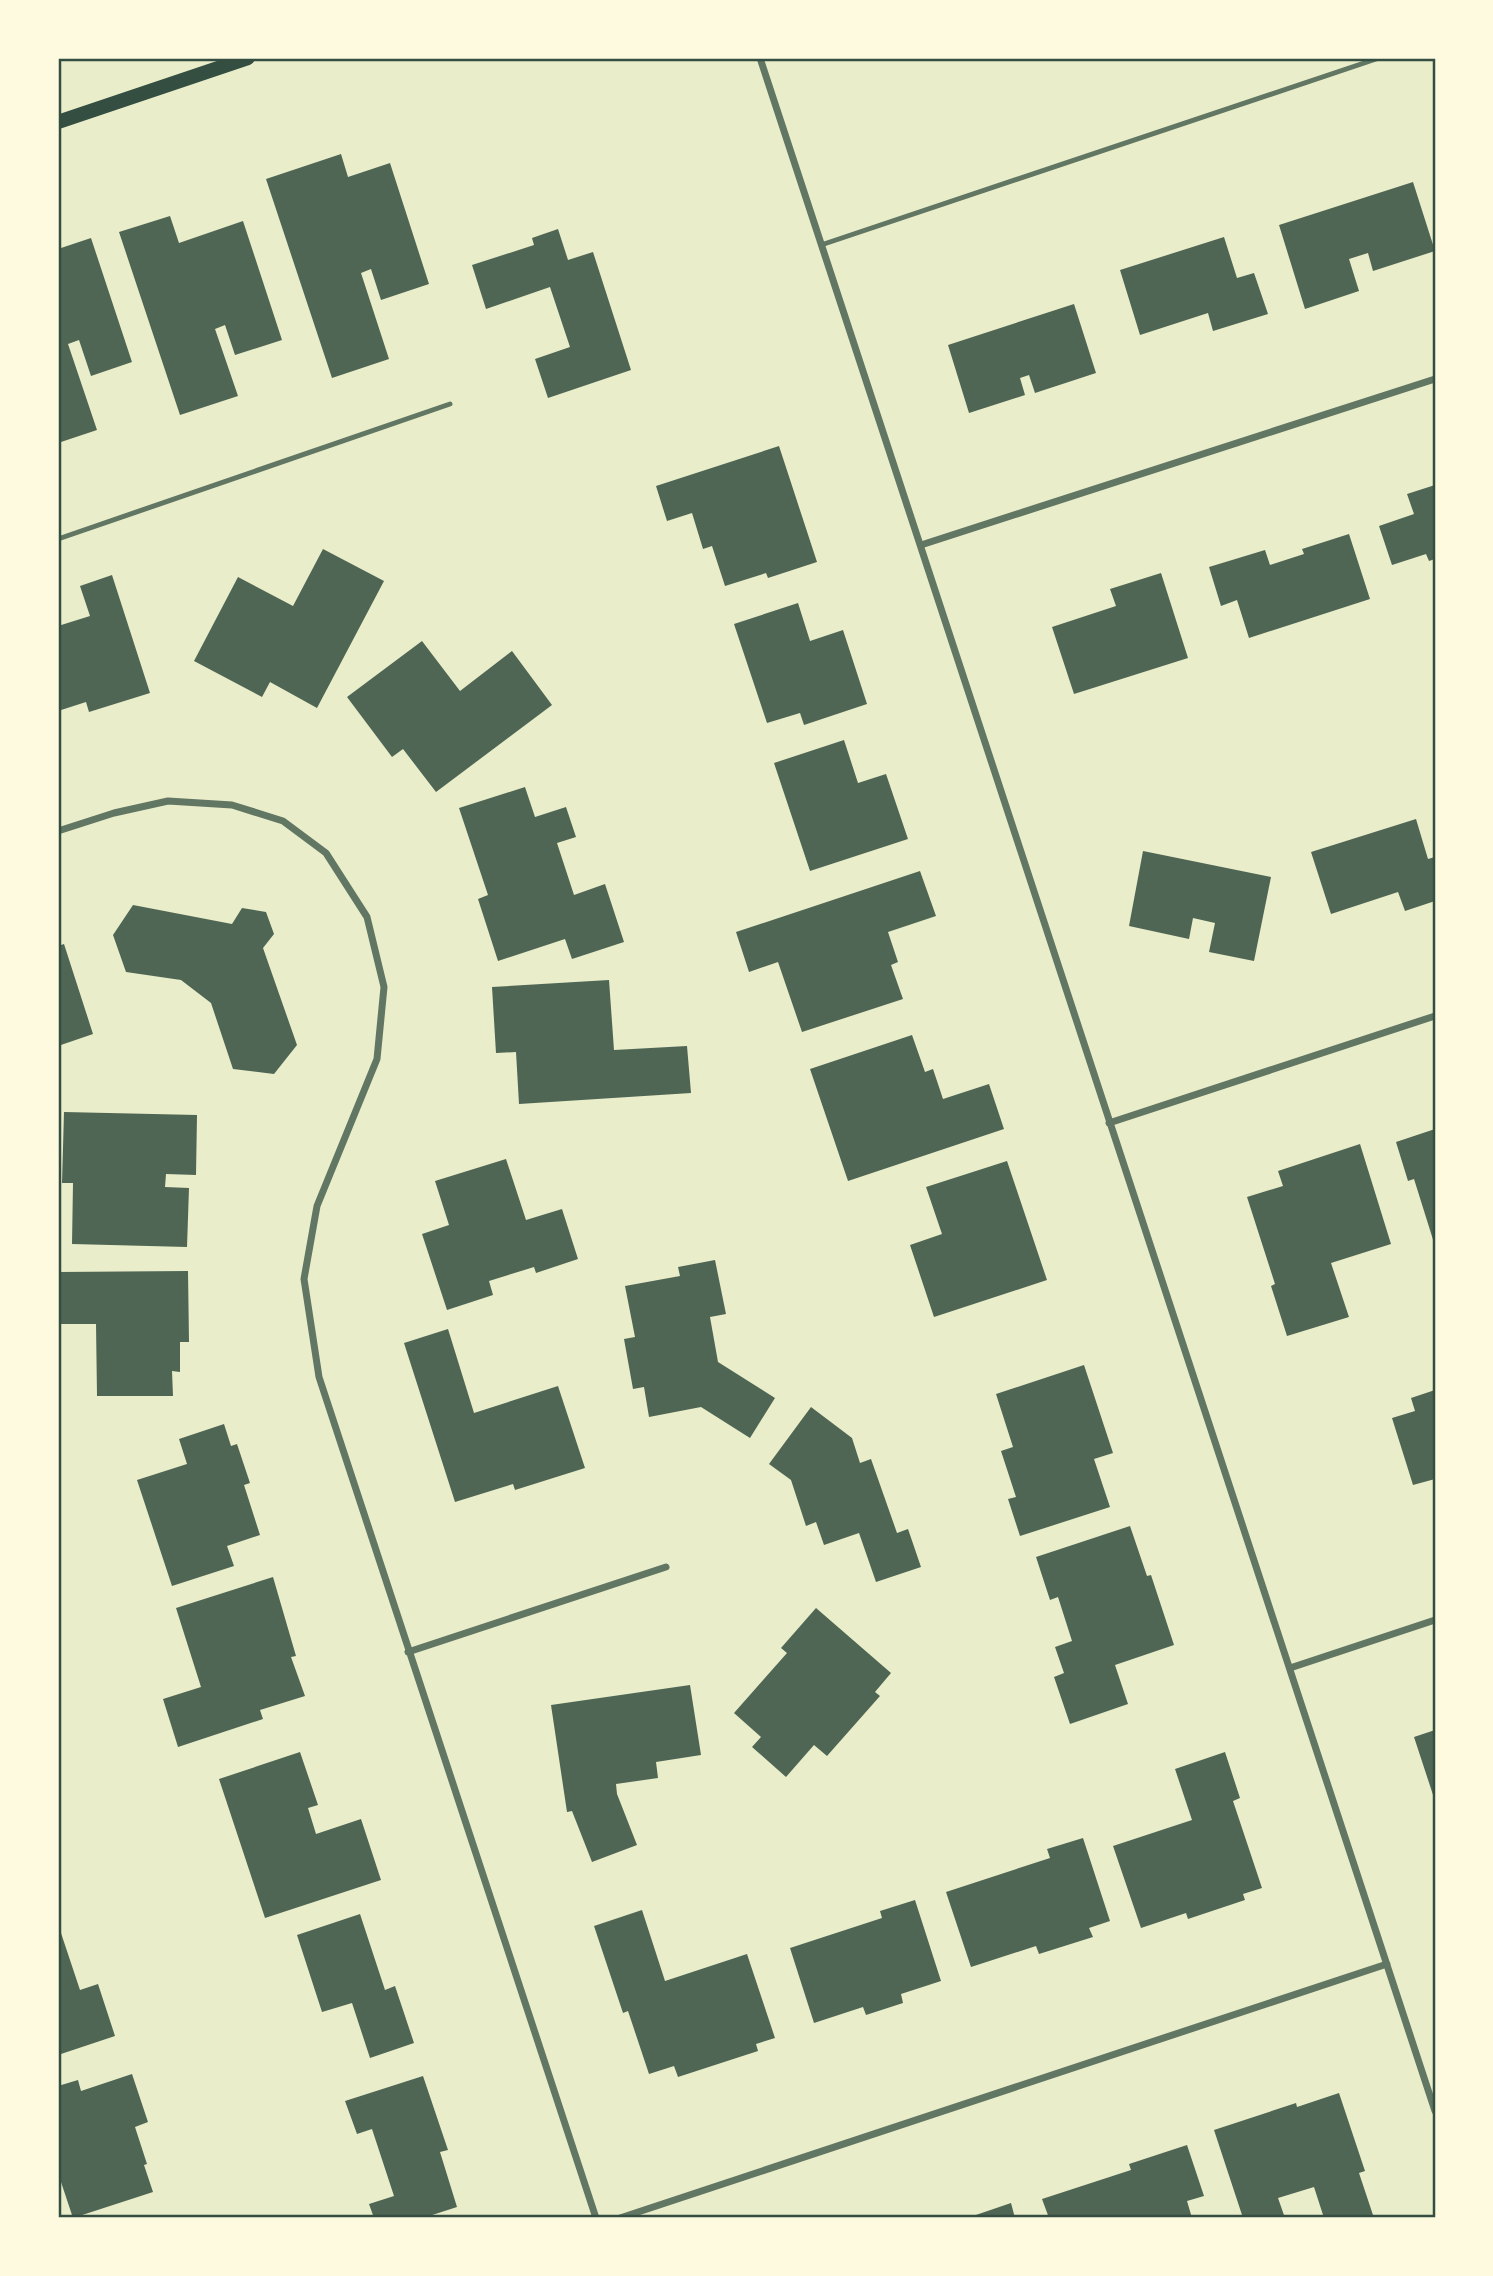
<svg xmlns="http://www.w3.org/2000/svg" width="1493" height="2276" viewBox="0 0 1493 2276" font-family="Commissioner,sans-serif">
	<rect width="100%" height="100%" fill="#e9edc9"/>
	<!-- building -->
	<path fill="#4f6655" d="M 341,154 L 348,177 L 390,163 L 429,284 L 381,300 L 371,269 L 361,273 L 389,359 L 332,378 L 266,179 Z
		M 1413,182 L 1435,251 L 1373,271 L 1368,253 L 1349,259 L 1359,291 L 1305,309 L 1279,225 Z
		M 170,216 L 179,243 L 243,221 L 282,340 L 235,355 L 225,325 L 215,329 L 238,396 L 180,415 L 119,232 Z
		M 558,229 L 568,260 L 593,252 L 631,370 L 548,398 L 535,359 L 570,347 L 550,287 L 486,309 L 472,265 L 534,245 L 532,238 Z
		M 1224,237 L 1237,278 L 1254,273 L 1268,314 L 1213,331 L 1208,313 L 1140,335 L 1120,270 Z
		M 91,238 L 132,362 L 91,376 L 79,340 L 68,344 L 97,430 L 58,443 L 58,249 Z
		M 1074,304 L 1096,373 L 1035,393 L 1029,375 L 1020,378 L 1025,395 L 969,413 L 948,345 Z
		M 779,446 L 817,562 L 768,578 L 766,573 L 725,586 L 712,546 L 703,549 L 692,513 L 667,521 L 656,486 Z
		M 1435,485 L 1435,559 L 1429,561 L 1426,554 L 1392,565 L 1379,526 L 1414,514 L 1407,494 Z
		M 1349,534 L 1370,599 L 1249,638 L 1237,600 L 1221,606 L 1209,567 L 1265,550 L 1270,565 L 1304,554 L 1302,549 Z
		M 323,549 L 384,581 L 317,708 L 270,682 L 262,697 L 194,661 L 238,577 L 293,606 Z
		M 1161,573 L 1188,658 L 1074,694 L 1052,627 L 1116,606 L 1110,589 Z
		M 112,575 L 150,693 L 89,712 L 86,702 L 58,711 L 58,626 L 90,616 L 80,586 Z
		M 798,603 L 810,641 L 843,630 L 867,704 L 804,725 L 800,713 L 767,723 L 734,624 Z
		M 422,641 L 460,691 L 512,651 L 552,705 L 436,792 L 403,749 L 392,757 L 347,697 Z
		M 844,740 L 858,783 L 886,774 L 908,839 L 810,871 L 774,763 Z
		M 525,787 L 535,817 L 566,807 L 576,837 L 557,843 L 574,895 L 605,884 L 624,942 L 572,959 L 565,939 L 498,961 L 478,899 L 488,895 L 459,808 Z
		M 1416,819 L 1428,859 L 1435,857 L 1435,901 L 1405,911 L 1398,892 L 1331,914 L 1311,852 Z
		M 1143,851 L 1271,877 L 1254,961 L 1209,952 L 1215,923 L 1193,918 L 1189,939 L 1129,926 Z
		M 920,871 L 936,916 L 888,932 L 898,962 L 891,965 L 903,999 L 802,1032 L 778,962 L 749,972 L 736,932 Z
		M 133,905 L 232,924 L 242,908 L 266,912 L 274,934 L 263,948 L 297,1045 L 274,1074 L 233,1069 L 211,1003 L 181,980 L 126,972 L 113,935 Z
		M 64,944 L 93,1034 L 58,1046 L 58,946 Z
		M 609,980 L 614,1050 L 687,1046 L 691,1093 L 519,1104 L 516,1052 L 496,1053 L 492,987 Z
		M 912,1035 L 925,1072 L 933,1069 L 943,1099 L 989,1084 L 1004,1129 L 848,1181 L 810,1069 Z
		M 64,1112 L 197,1115 L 196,1175 L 166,1174 L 165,1187 L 189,1188 L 187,1247 L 72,1244 L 73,1183 L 62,1183 Z
		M 1435,1129 L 1435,1246 L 1414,1179 L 1408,1181 L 1396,1142 Z
		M 1360,1144 L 1391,1244 L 1331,1263 L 1349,1317 L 1287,1336 L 1271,1286 L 1275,1284 L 1247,1197 L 1283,1186 L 1278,1171 Z
		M 506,1159 L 526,1220 L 562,1209 L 578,1259 L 536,1273 L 534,1267 L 489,1281 L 493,1295 L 447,1310 L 422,1234 L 449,1225 L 435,1181 Z
		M 1007,1161 L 1047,1280 L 934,1317 L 910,1245 L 942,1234 L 926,1187 Z
		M 715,1260 L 726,1314 L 710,1317 L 718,1362 L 775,1398 L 750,1438 L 701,1407 L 649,1417 L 644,1387 L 633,1389 L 624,1339 L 635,1337 L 625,1286 L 680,1276 L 678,1267 Z
		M 188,1271 L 189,1342 L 180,1342 L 180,1372 L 172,1371 L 173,1396 L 97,1396 L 96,1324 L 58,1324 L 58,1272 Z
		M 448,1329 L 474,1413 L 558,1386 L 585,1468 L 515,1490 L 513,1484 L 455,1502 L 404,1343 Z
		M 1084,1365 L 1113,1453 L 1094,1459 L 1110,1507 L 1020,1536 L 1008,1499 L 1016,1497 L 1001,1451 L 1013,1447 L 996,1394 Z
		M 1435,1390 L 1435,1479 L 1413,1485 L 1392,1418 L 1415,1411 L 1411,1398 Z
		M 811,1407 L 852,1438 L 860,1463 L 871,1459 L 897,1533 L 908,1529 L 921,1567 L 876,1582 L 859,1533 L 824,1545 L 816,1522 L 806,1526 L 791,1480 L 769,1464 Z
		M 224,1424 L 231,1446 L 237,1444 L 250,1483 L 244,1485 L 260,1535 L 227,1546 L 234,1566 L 172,1586 L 137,1480 L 187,1464 L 179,1439 Z
		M 1130,1526 L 1147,1576 L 1151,1575 L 1174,1645 L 1115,1665 L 1128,1704 L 1070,1724 L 1054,1677 L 1064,1673 L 1055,1647 L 1072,1641 L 1058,1597 L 1050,1600 L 1036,1557 Z
		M 273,1577 L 296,1656 L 291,1657 L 305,1696 L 260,1710 L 263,1719 L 178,1747 L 163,1699 L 201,1687 L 176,1608 Z
		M 816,1608 L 891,1673 L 875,1692 L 880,1696 L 827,1756 L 814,1745 L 786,1777 L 752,1747 L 761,1737 L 734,1713 L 787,1653 L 781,1648 Z
		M 690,1685 L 701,1755 L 656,1762 L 658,1778 L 616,1784 L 617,1794 L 637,1845 L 592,1862 L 572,1811 L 567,1812 L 551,1705 Z
		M 1435,1730 L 1435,1801 L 1414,1737 Z
		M 300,1752 L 318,1805 L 308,1808 L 316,1834 L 361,1819 L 381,1880 L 265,1918 L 219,1779 Z
		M 1225,1752 L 1240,1798 L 1233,1801 L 1262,1888 L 1243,1894 L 1245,1900 L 1188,1919 L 1186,1913 L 1141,1928 L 1113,1846 L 1192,1820 L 1175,1769 Z
		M 1083,1838 L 1110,1921 L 1089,1928 L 1093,1937 L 1039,1954 L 1036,1946 L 971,1967 L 946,1892 L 1050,1858 L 1047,1849 Z
		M 915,1900 L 941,1981 L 901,1994 L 903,2003 L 866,2015 L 863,2007 L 814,2023 L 790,1948 L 882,1918 L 880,1911 Z
		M 642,1910 L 665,1981 L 747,1954 L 775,2038 L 756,2044 L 758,2051 L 678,2077 L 674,2066 L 649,2074 L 628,2011 L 623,2013 L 594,1926 Z
		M 360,1914 L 385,1990 L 395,1986 L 414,2043 L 370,2058 L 352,2003 L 322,2012 L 297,1935 Z
		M 58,1924 L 80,1990 L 98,1984 L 115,2036 L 58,2055 Z
		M 132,2074 L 148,2122 L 135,2127 L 147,2164 L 144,2165 L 153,2192 L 73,2218 L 58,2173 L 58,2086 L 78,2080 L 81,2091 Z
		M 423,2076 L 448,2150 L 440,2152 L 457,2207 L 423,2218 L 374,2218 L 369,2204 L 394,2196 L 372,2129 L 357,2134 L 345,2101 Z
		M 1339,2093 L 1365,2171 L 1359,2173 L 1374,2218 L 1324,2218 L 1314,2187 L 1278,2198 L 1285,2218 L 1243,2218 L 1214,2130 L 1296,2103 L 1297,2107 Z
		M 1187,2145 L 1204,2196 L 1187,2201 L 1192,2218 L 1049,2218 L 1042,2199 L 1131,2170 L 1129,2164 Z
		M 1011,2203 L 1015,2218 L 967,2218 Z"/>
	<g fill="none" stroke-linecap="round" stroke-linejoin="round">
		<!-- service -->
		<path stroke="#617663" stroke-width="5" d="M 821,245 L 1379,58
			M 58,539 L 450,404"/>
		<!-- minor -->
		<path stroke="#617663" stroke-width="7" d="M 760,58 L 1435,2111
			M 921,545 L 1435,379
			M 58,831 L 114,813 L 168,801 L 232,805 L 283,821 L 326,853 L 367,917 L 384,987 L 377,1059 L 317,1206 L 304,1279 L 319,1377 L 596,2218
			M 1109,1123 L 1435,1016
			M 408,1652 L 666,1567
			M 1290,1668 L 1435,1620
			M 620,2218 L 1387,1964"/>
		<!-- secondary -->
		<path stroke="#344e41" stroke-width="14" d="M 58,122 L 248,58"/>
	</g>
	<!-- border -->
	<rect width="1493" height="2276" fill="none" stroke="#fefae0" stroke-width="119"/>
	<rect x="60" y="60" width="1374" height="2156" fill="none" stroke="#344e41" stroke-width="2.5"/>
</svg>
